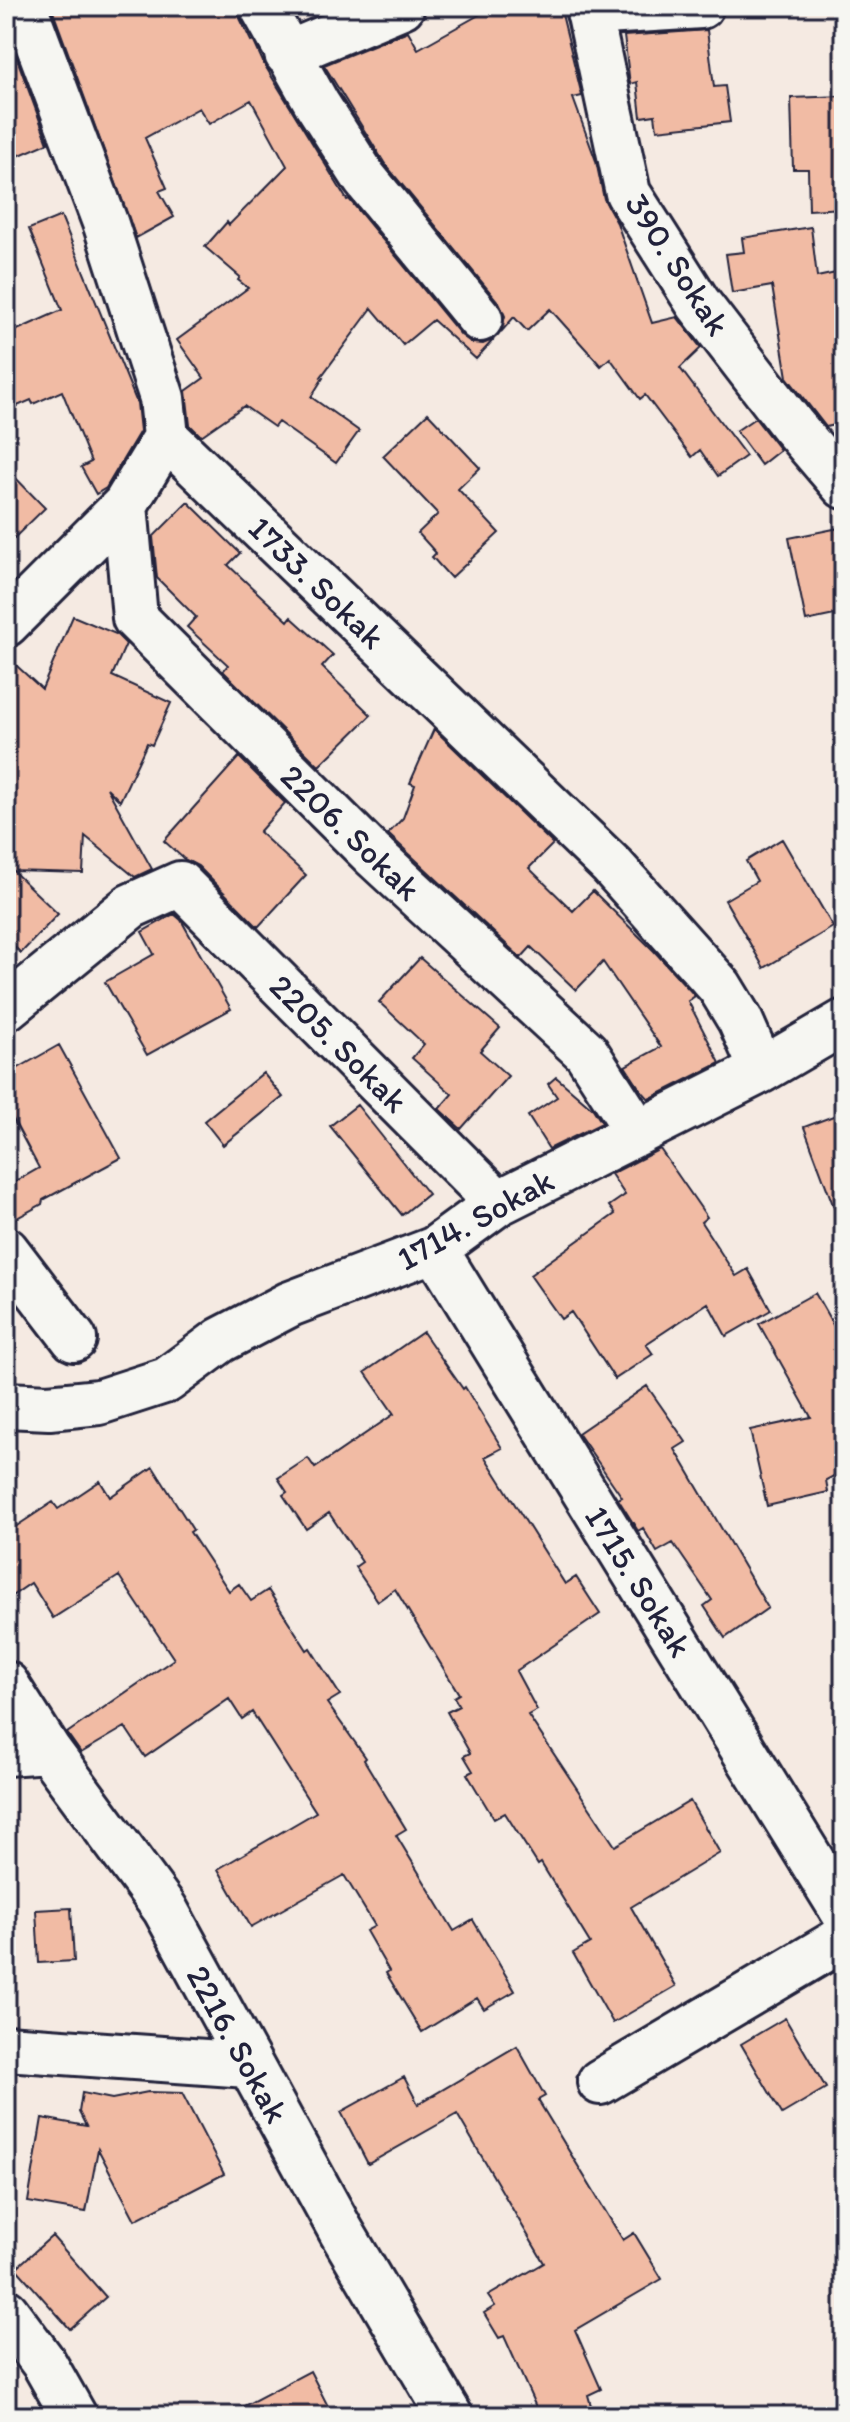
<svg xmlns="http://www.w3.org/2000/svg" width="850" height="2422" viewBox="0 0 850 2422" font-family="Itim,sans-serif">
	<rect width="100%" height="100%" fill="#f5eae2"/>
	<filter id="ink" filterUnits="userSpaceOnUse"><feTurbulence type="fractalNoise" baseFrequency=".0125" numOctaves="2"/><feDisplacementMap in="SourceGraphic" scale="16" xChannelSelector="R" yChannelSelector="G"/><feConvolveMatrix kernelMatrix="1 2 1 2 8 2 1 2 1" color-interpolation-filters="sRGB"/></filter>
	<g filter="url(#ink)">
		<!-- building -->
		<path fill="#f1bba4" stroke="#22223b" stroke-width="2" d="M 51,6 L 234,6 L 251,41 L 253,40 L 264,64 L 347,200 L 349,199 L 461,335 L 472,343 L 483,344 L 494,339 L 476,359 L 433,320 L 403,345 L 372,308 L 321,377 L 323,378 L 311,397 L 359,431 L 336,463 L 278,422 L 274,427 L 244,406 L 201,436 L 190,425 L 186,391 L 204,378 L 177,340 L 248,288 L 238,280 L 240,277 L 205,247 L 227,222 L 229,225 L 287,166 L 251,100 L 209,124 L 199,108 L 145,138 L 167,188 L 159,191 L 174,217 L 136,238 Z
			M 495,6 L 560,6 L 582,96 L 573,98 L 596,161 L 604,199 L 617,223 L 652,323 L 677,317 L 701,348 L 680,368 L 746,456 L 718,476 L 700,450 L 692,457 L 645,395 L 640,399 L 610,358 L 601,366 L 550,309 L 527,331 L 514,317 L 501,332 L 505,316 L 499,303 L 385,164 L 324,65 L 408,31 L 418,49 Z
			M 6,29 L 48,143 L 6,161 Z
			M 707,30 L 714,87 L 725,86 L 730,122 L 657,130 L 655,115 L 641,117 L 637,82 L 630,84 L 624,36 Z
			M 844,96 L 844,208 L 809,210 L 808,169 L 793,169 L 791,98 Z
			M 61,216 L 137,403 L 140,431 L 106,488 L 96,494 L 81,467 L 91,462 L 62,391 L 33,404 L 31,400 L 6,411 L 6,335 L 62,310 L 29,229 Z
			M 811,227 L 817,277 L 836,273 L 844,321 L 844,423 L 826,427 L 787,377 L 772,286 L 732,293 L 726,254 L 744,252 L 742,238 Z
			M 428,413 L 480,468 L 458,489 L 499,533 L 451,578 L 432,557 L 436,553 L 418,533 L 438,514 L 383,456 Z
			M 755,418 L 780,450 L 761,465 L 736,431 Z
			M 6,468 L 45,508 L 6,546 Z
			M 188,502 L 240,553 L 228,565 L 288,621 L 291,617 L 333,655 L 322,667 L 371,715 L 319,766 L 223,671 L 228,665 L 187,627 L 196,617 L 157,578 L 153,537 Z
			M 844,527 L 844,613 L 806,621 L 789,538 Z
			M 73,616 L 116,634 L 126,644 L 112,676 L 171,703 L 152,745 L 147,743 L 120,801 L 107,788 L 152,869 L 135,877 L 85,836 L 83,873 L 13,871 L 58,914 L 21,953 L 6,939 L 6,656 L 42,689 Z
			M 434,729 L 553,844 L 529,868 L 573,911 L 593,891 L 654,951 L 695,996 L 688,1001 L 720,1063 L 649,1099 L 640,1089 L 625,1066 L 661,1047 L 603,962 L 576,990 L 531,947 L 521,958 L 388,834 L 403,818 L 415,785 L 410,783 Z
			M 239,757 L 285,803 L 259,832 L 306,875 L 258,927 L 198,866 L 184,859 L 164,841 Z
			M 782,839 L 833,927 L 764,968 L 725,900 L 757,881 L 746,861 Z
			M 174,914 L 181,920 L 231,1009 L 147,1055 L 105,982 L 154,954 L 142,932 Z
			M 420,958 L 500,1028 L 480,1051 L 508,1076 L 461,1129 L 439,1109 L 452,1094 L 412,1058 L 424,1044 L 379,1002 Z
			M 59,1045 L 121,1158 L 43,1200 L 42,1204 L 6,1224 L 6,1187 L 39,1168 L 6,1106 L 6,1075 Z
			M 263,1073 L 283,1097 L 223,1145 L 204,1121 Z
			M 556,1077 L 593,1109 L 602,1123 L 549,1149 L 528,1116 L 557,1097 L 548,1084 Z
			M 357,1105 L 428,1194 L 402,1215 L 330,1126 Z
			M 844,1112 L 844,1226 L 841,1226 L 804,1127 Z
			M 660,1149 L 707,1217 L 701,1222 L 736,1276 L 748,1269 L 771,1310 L 726,1336 L 708,1303 L 646,1344 L 653,1354 L 615,1379 L 571,1312 L 561,1319 L 530,1275 L 615,1214 L 609,1206 L 625,1195 L 611,1174 Z
			M 815,1293 L 844,1344 L 844,1476 L 841,1472 L 826,1480 L 828,1492 L 767,1506 L 750,1430 L 811,1417 L 759,1324 Z
			M 423,1332 L 463,1389 L 465,1387 L 502,1448 L 485,1457 L 565,1584 L 576,1577 L 600,1614 L 516,1671 L 537,1710 L 528,1715 L 615,1846 L 690,1801 L 720,1853 L 631,1907 L 676,1986 L 613,2023 L 573,1953 L 590,1943 L 541,1863 L 538,1865 L 505,1813 L 494,1819 L 467,1774 L 473,1771 L 464,1756 L 470,1753 L 447,1712 L 459,1706 L 454,1697 L 459,1694 L 395,1589 L 378,1601 L 355,1567 L 362,1562 L 329,1513 L 306,1529 L 283,1495 L 287,1492 L 278,1478 L 308,1458 L 315,1468 L 394,1414 L 365,1372 Z
			M 647,1386 L 686,1442 L 675,1449 L 768,1608 L 725,1638 L 704,1606 L 712,1600 L 673,1543 L 657,1552 L 643,1528 L 638,1531 L 618,1499 L 622,1497 L 578,1433 Z
			M 153,1467 L 193,1530 L 190,1532 L 229,1591 L 239,1584 L 251,1601 L 268,1590 L 307,1650 L 310,1648 L 340,1695 L 327,1703 L 366,1758 L 364,1760 L 406,1829 L 396,1835 L 454,1931 L 473,1920 L 515,1991 L 484,2009 L 477,1998 L 422,2032 L 386,1973 L 389,1971 L 366,1931 L 375,1926 L 344,1875 L 251,1927 L 218,1869 L 316,1812 L 252,1712 L 242,1719 L 229,1699 L 145,1757 L 125,1727 L 81,1753 L 69,1736 L 67,1733 L 174,1659 L 119,1576 L 53,1618 L 31,1583 L 6,1600 L 6,1533 L 53,1502 L 58,1509 L 100,1481 L 110,1497 Z
			M 71,1908 L 74,1961 L 39,1963 L 36,1910 Z
			M 785,2018 L 826,2088 L 782,2114 L 741,2044 Z
			M 517,2046 L 545,2096 L 538,2100 L 623,2240 L 634,2233 L 662,2279 L 575,2330 L 601,2389 L 588,2395 L 594,2416 L 540,2416 L 504,2336 L 499,2338 L 484,2313 L 495,2306 L 488,2296 L 544,2263 L 457,2114 L 368,2164 L 341,2112 L 404,2077 L 418,2104 Z
			M 148,2092 L 182,2093 L 224,2174 L 135,2220 L 98,2149 L 86,2212 L 28,2202 L 42,2118 L 86,2126 L 79,2112 L 82,2093 L 112,2099 Z
			M 52,2236 L 106,2297 L 70,2329 L 16,2268 Z
			M 310,2371 L 333,2416 L 225,2416 Z"/>
		<g fill="none" stroke-linecap="round" stroke-linejoin="round">
			<!-- minor casing -->
			<g stroke="#22223b" stroke-width="50">
				<path id="minor" d="M 24,6 L 106,225 L 162,398 L 166,437 L 612,866 L 720,987 L 740,1020 L 762,1070
					M 262,6 L 317,104 L 365,179 L 480,319
					M 588,6 L 628,193 L 698,303 L 792,425 L 844,486
					M 589,13 L 701,6
					M 287,54 L 402,6
					M 125,505 L 135,618 L 373,855 L 586,1052 L 637,1131
					M 6,624 L 125,505 L 166,437
					M 6,1008 L 131,906 L 180,884 L 498,1203
					M 435,1249 L 844,1913
					M 6,1250 L 74,1339
					M 6,1405 L 49,1407 L 99,1402 L 167,1380 L 221,1340 L 290,1304 L 435,1249 L 498,1203 L 762,1070 L 844,1022
					M 6,1684 L 48,1750 L 165,1909 L 341,2231 L 450,2416
					M 6,1753 L 48,1750
					M 6,2048 L 248,2065
					M 600,2082 L 844,1938
					M 6,2312 L 44,2363 L 74,2416"/>
			</g>
			<!-- minor -->
			<use href="#minor" stroke="#f6f6f2" stroke-width="44"/>
		</g>
	</g>
	<g text-anchor="middle" stroke-width="8" stroke-linejoin="round" paint-order="stroke">
		<!-- street labels -->
		<g font-size="34" fill="#22223b" stroke="#f6f6f2">
			<text transform="translate(678 264) rotate(57)" y="12">390. Sokak</text>
			<text transform="translate(317 582) rotate(44)" y="12">1733. Sokak</text>
			<text transform="translate(351 832) rotate(44)" y="12">2206. Sokak</text>
			<text transform="translate(339 1043) rotate(45)" y="12">2205. Sokak</text>
			<text transform="translate(475 1219) rotate(-29)" y="12">1714. Sokak</text>
			<text transform="translate(639 1581) rotate(58)" y="12">1715. Sokak</text>
			<text transform="translate(238 2044) rotate(61)" y="12">2216. Sokak</text>
		</g>
	</g>
	<!-- margin -->
	<rect width="850" height="2422" fill="none" stroke="#f6f6f2" stroke-width="32"/>
	<rect x="16" y="16" width="818" height="2390" fill="none" stroke="#22223b" stroke-width="3" filter="url(#ink)"/>
</svg>
